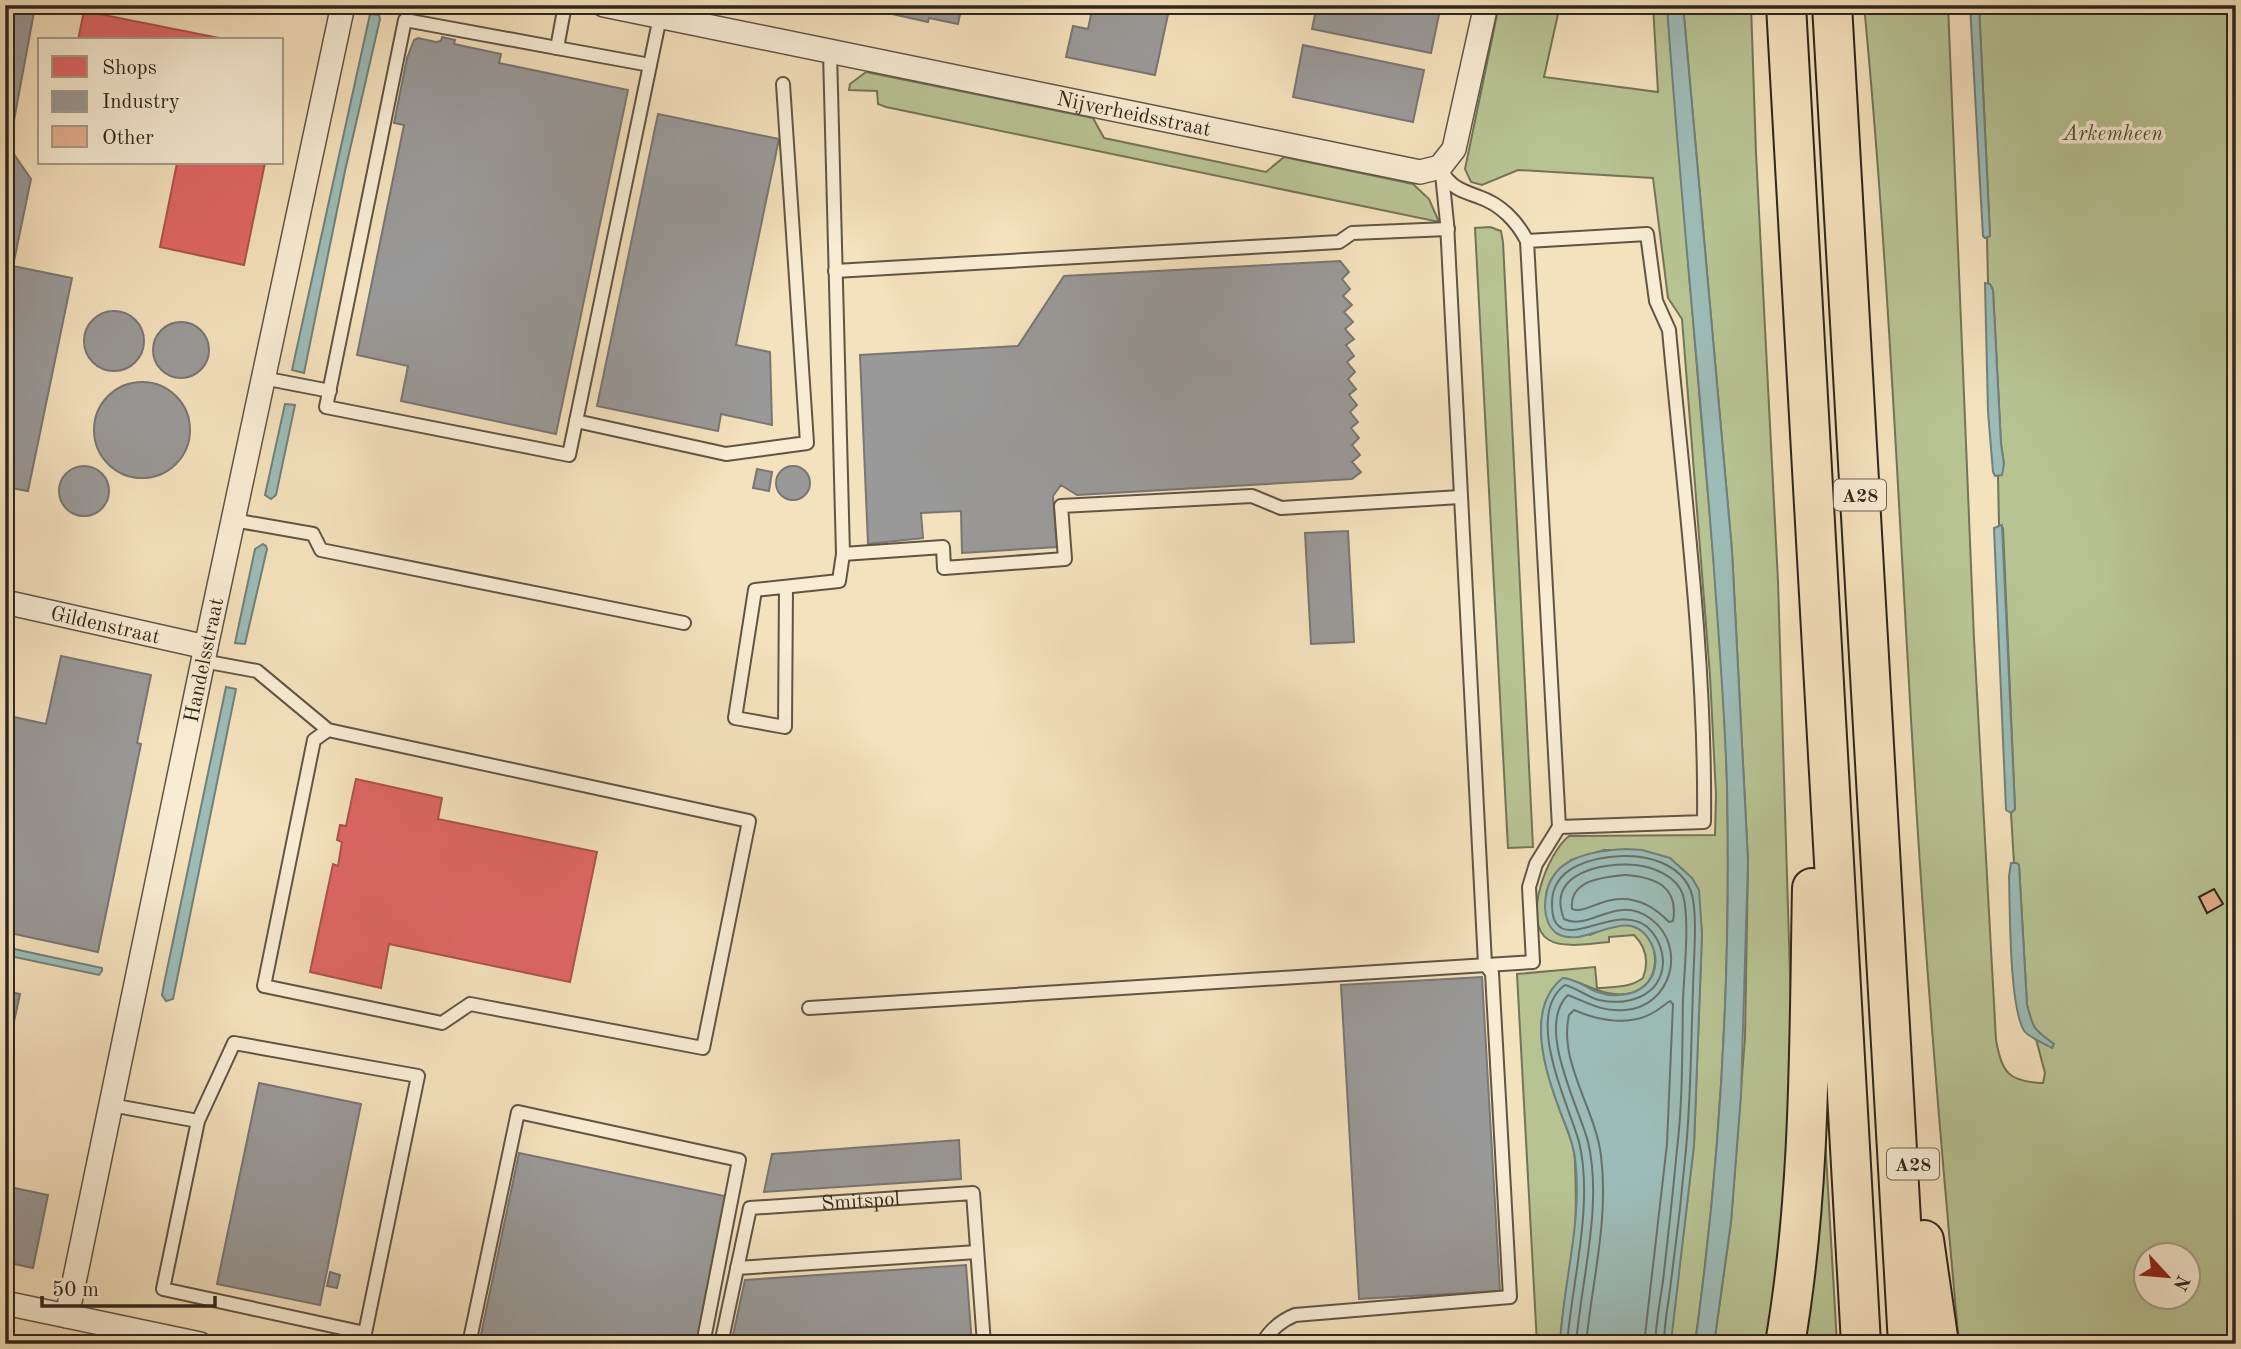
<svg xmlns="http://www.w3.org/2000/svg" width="2241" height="1349" viewBox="0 0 2241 1349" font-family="'Old Standard TT',serif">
	<rect width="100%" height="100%" fill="#f4e1bd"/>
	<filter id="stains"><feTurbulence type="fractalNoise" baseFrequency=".00286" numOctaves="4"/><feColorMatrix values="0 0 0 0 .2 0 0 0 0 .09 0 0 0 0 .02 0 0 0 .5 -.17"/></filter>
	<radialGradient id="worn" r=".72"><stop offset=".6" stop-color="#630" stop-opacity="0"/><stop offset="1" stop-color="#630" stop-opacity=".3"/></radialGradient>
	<!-- green -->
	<path fill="#b8c394" stroke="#737458" stroke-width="2" fill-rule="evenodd" d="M 1499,5 L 1560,5 L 1544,77 L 1658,92 L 1653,5 L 1667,5 C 1678,153 1692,301 1704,449 C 1714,561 1724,673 1727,785 C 1731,972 1721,1158 1695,1344 L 1670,1344 L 1694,1145 L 1702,934 L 1698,890 L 1692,878 L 1642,850 L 1604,850 L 1571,860 L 1590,935 C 1602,930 1614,924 1627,925 C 1664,930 1665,990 1626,994 C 1600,997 1586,982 1563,978 C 1525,1008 1545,1070 1559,1108 C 1565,1126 1575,1144 1575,1164 C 1576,1188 1577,1214 1574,1238 C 1570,1273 1562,1308 1560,1344 L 1537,1344 L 1517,974 L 1595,967 L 1597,988 C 1613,987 1630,988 1643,978 C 1649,962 1647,948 1634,935 L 1609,937 L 1609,942 C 1592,943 1564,949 1549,940 C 1520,923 1548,852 1569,836 L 1715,835 L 1716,795 L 1710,676 L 1682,319 L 1668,298 L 1653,178 L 1518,170 L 1482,185 L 1471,182 L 1465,169 Z
		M 1683,5 L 1751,5 L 1756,153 L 1778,581 L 1793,1072 L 1789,1152 L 1769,1344 L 1714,1344 L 1731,1222 L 1745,1037 L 1748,861 L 1732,551 Z
		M 1864,5 L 1948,5 L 1974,639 L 1996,1040 C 2002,1072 2008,1082 2043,1083 L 2045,1073 L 2027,1005 L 2019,865 L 2014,863 L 2011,813 L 2015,809 L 2003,528 L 1999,525 L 1998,477 L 2004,464 L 2001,444 L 1993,290 L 1988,283 L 1987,238 L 1990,235 L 1979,5 L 2236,5 L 2236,1344 L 1959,1344 C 1943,1169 1928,994 1917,819 C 1900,548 1890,276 1864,5 ZM 2146,1254 L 2188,1254 L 2188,1296 L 2146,1296 Z
		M 866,72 L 1093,118 L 1104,138 L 1266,172 L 1284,157 L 1413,184 L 1429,199 L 1439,222 L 886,107 L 878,104 L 877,91 L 849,90 L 850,84 Z
		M 1490,227 L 1501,231 L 1503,242 L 1533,847 L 1508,848 L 1475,228 Z
		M 1824,1119 L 1837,1344 L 1793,1344 Z"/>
	<!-- water -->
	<path fill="#9dbcb7" stroke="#718079" stroke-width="2" d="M 1667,5 L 1683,5 L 1732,551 L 1748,861 L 1741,1095 L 1731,1222 L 1714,1344 L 1695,1344 C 1721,1158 1731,972 1727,785 C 1725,713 1719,642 1714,570 C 1700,382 1680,194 1667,5 Z
		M 1970,5 L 1979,5 L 1990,236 L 1985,238 L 1983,236 Z
		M 370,14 L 379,15 L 380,19 L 345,171 L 304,373 L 292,370 Z
		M 1985,283 L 1990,284 L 1993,290 L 2001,444 L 2004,464 L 2002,475 L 1995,476 L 1993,472 L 1988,412 Z
		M 285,404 L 295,405 L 276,495 L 271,499 L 265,495 Z
		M 2002,525 L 2015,809 L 2011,813 L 2006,810 L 1994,528 Z
		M 263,544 L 266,546 L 267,549 L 245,644 L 235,643 L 255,549 Z
		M 226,687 L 236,689 L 173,999 L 166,1001 L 162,995 L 164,984 Z
		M 1626,849 L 1642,850 L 1670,858 L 1692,878 L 1699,890 L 1702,934 L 1694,1145 L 1671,1342 L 1670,1344 L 1560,1344 C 1563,1282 1583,1221 1575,1158 C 1573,1140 1565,1125 1559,1108 C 1545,1071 1525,1007 1563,978 C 1576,979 1585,987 1597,992 C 1617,999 1644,995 1653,974 C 1657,964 1656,953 1651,943 C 1629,901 1588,950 1558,934 C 1549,929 1545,917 1545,907 C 1545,859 1586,851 1626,849 Z
		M 2011,863 L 2017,863 L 2019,865 L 2027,1005 C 2034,1031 2034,1029 2054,1044 L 2052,1048 C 2045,1044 2029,1037 2025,1032 C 2009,1011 2010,906 2009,876 Z
		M 5,947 L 102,968 L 102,971 L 99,975 L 5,955 Z"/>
	<!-- shops -->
	<path fill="#e06666" stroke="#ab5350" stroke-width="2" d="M 84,11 L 229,40 L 78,40 Z
		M 177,163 L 265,163 L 244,265 L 160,247 Z
		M 356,779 L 442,798 L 438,819 L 597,852 L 570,982 L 389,944 L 381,988 L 310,972 L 333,864 L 338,866 L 342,842 L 337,840 L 340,825 L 346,826 Z"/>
	<!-- industry -->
	<path fill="#999" stroke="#797673" stroke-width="2" d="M 5,5 L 35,7 L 9,147 L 31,179 L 13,266 L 72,278 L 28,491 L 5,487 Z
		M 868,5 L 962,5 L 958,24 L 929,18 L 928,22 L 892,14 L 893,10 Z
		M 1093,5 L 1170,5 L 1155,75 L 1066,57 L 1073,26 L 1088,29 Z
		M 1317,5 L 1441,5 L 1431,53 L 1312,29 Z
		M 442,37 L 455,40 L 454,44 L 501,54 L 499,63 L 628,90 L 556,434 L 401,401 L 408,366 L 357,355 L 404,125 L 394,123 L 407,58 L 414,40 L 418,38 L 436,42 L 441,41 Z
		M 1303,45 L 1424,70 L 1413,122 L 1293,97 Z
		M 658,114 L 779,139 L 736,345 L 770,352 L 772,425 L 721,414 L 718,431 L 597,406 Z
		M 1340,261 L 1349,272 L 1342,279 L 1350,289 L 1343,296 L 1352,305 L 1344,312 L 1353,322 L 1345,329 L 1354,339 L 1346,345 L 1354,356 L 1347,362 L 1355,372 L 1348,379 L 1356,389 L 1349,395 L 1357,405 L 1350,412 L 1358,422 L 1351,428 L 1359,438 L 1352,445 L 1360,455 L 1352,462 L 1361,472 L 1352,479 L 1077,495 L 1061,485 L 1053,496 L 1057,547 L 962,553 L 961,511 L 921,513 L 923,538 L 868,544 L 860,355 L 1018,346 L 1064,276 Z
		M84 341a30 30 0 1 1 60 0a30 30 0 1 1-60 0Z
		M153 350a28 28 0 1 1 56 0a28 28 0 1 1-56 0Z
		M94 430a48 48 0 1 1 96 0a48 48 0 1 1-96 0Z
		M776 483a17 17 0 1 1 34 0a17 17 0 1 1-34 0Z
		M59 491a25 25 0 1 1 50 0a25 25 0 1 1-50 0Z
		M 757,469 L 772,472 L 769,491 L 753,488 Z
		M 1348,531 L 1354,642 L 1311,644 L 1305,533 Z
		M 5,644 L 12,646 L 5,676 Z
		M 61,656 L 151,675 L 137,743 L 141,744 L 98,952 L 5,932 L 5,715 L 46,724 Z
		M 1482,977 L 1500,1291 L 1359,1299 L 1341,985 Z
		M 5,991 L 20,994 L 5,1063 Z
		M 259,1083 L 361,1104 L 320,1305 L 217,1284 Z
		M 959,1140 L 961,1179 L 764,1192 L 772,1154 Z
		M 519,1153 L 729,1197 L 698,1344 L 479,1344 Z
		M 5,1186 L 48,1195 L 33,1268 L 5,1262 Z
		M 966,1265 L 972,1344 L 731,1344 L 745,1280 Z
		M 330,1272 L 340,1275 L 337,1288 L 327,1286 Z"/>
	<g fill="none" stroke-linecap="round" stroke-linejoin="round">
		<!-- shore -->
		<path stroke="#667169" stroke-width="2" d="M 1625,875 C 1656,877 1679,887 1673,921 L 1669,922 C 1649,901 1625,893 1598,904 C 1589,907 1581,912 1572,909 C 1569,880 1603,877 1625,875 Z
			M 1567,1344 C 1572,1282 1594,1203 1579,1142 C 1569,1105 1523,1015 1565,985 C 1577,988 1587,997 1599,1000 C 1627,1006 1661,997 1663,963 C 1663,949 1657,935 1646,926 C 1617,904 1571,946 1556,923 C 1552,918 1552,909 1552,903 C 1552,867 1592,857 1623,856 C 1648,855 1679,864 1690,889 C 1699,909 1693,966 1693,990 C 1691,1042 1691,1096 1686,1149 C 1682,1193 1677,1237 1671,1281 C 1669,1301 1664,1323 1664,1344
			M 1576,1344 C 1581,1282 1603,1204 1588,1142 C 1579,1107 1535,1026 1568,995 C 1588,1003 1602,1012 1625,1010 C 1671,1007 1688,947 1651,919 C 1616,893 1589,932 1564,919 C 1546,873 1602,862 1636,865 C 1653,867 1677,876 1683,895 C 1690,920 1684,973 1683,1000 C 1682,1050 1683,1100 1677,1149 C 1673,1193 1668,1237 1663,1281 C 1660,1301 1656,1323 1655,1344
			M 1586,1344 C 1592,1282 1609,1219 1601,1156 C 1596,1110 1558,1062 1569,1015 L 1574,1010 C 1599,1021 1631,1027 1656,1011 C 1661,1008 1665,1004 1670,1001 L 1673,1004 L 1667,1144 L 1644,1344"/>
	</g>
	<!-- building -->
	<path fill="#e7af8d" stroke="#2e261b" stroke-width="2" d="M 2214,889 L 2223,904 L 2207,913 L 2199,897 Z"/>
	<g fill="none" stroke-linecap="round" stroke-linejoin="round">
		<!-- service casing -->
		<g stroke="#605544" stroke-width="16">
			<g id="service">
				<path d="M 565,5 L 557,48 L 650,65 L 660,17"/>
				<path d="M 557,48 L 405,20 L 326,407 L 569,455 L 650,65"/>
				<path d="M 1440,167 C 1443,171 1445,178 1449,181 C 1456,190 1469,193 1479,197 C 1500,204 1517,221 1527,241 L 1647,234 L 1656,301 L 1669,330 C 1684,494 1706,658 1704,822 L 1559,827 L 1527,241"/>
				<path d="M 835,271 L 1339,242 L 1352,233 L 1448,229"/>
				<path d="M 263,378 L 330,391"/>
				<path d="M 576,421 L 726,454 L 807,443 L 783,84"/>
				<path d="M 233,520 L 313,534 L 321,550 L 684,623"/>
				<path d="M 843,554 L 943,547 L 944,568 L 1065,559 L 1061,506 L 1252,496 L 1281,508 L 1460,497"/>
				<path d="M 786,587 L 785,727 L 735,718 L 755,590 L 839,581 L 843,554 L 830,52"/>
				<path d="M 203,661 L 257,671 L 328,730 L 749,821 L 703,1048 L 470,1004 L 442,1023 L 264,986 L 314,740 L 328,730"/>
				<path d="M 809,1008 L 1533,962 L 1529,887 L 1536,864 L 1559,827"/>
				<path d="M 111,1105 L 198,1121 L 234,1043 L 418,1076 L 365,1333 L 163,1289 L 198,1121"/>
				<path d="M 737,1268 L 977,1252"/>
				<path d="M 469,1344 L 518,1112 L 739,1160 L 703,1344"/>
				<path id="s1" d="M 721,1344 L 750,1208 L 973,1193 L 984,1344"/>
				<path d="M 1262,1344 C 1270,1330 1280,1321 1295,1315 L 1510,1297 L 1492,973 L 1485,964 L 1447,223 L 1442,174"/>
			</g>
		</g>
		<!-- minor casing -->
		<g stroke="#605544" stroke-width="26">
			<g id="minor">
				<path id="s2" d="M 604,5 L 1420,172 L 1440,167 L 1454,149 L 1486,5"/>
				<path id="s3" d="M 5,602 L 206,647"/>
				<path d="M 5,1303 L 200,1344"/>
				<path id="s4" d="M 67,1316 L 203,661 L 343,5"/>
			</g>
		</g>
		<!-- motorway casing -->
		<g stroke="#2e261b" stroke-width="42">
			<path id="motorway" d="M 1786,5 L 1861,1344
				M 1832,5 L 1908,1344
				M 1924,1240 L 1939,1344
				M 1785,1344 C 1811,1192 1809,1040 1812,888"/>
		</g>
		<!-- service -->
		<use href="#service" stroke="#f8ecd4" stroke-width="12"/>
		<!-- minor -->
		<use href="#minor" stroke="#f8ecd4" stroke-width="23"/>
		<!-- motorway -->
		<use href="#motorway" stroke="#f4e1bd" stroke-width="38"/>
	</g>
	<g text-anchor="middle" stroke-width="7" stroke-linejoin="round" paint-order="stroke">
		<!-- shield labels -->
		<g fill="#f8ecd4" stroke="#6b6152" stroke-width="2">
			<rect x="1834" y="479.5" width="52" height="31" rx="5"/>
			<rect x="1887" y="1148.5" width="52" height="31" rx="5"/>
		</g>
		<g font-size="19" font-weight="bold" fill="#2e261b">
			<text x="1860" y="502">A28</text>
			<text x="1913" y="1171">A28</text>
		</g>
		<!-- street labels -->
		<g font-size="21" fill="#2e261b" stroke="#f8ecd4">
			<text dy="7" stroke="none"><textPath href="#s2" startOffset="541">Nijverheidsstraat</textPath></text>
			<text dy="7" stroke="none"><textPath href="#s3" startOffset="103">Gildenstraat</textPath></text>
			<text dy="7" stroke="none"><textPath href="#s4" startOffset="670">Handelsstraat</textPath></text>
			<text dy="7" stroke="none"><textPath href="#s1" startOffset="250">Smitspol</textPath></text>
		</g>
		<!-- park labels -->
		<g font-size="21" font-style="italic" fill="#504d39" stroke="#f8ecd4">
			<text x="2113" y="140">Arkemheen</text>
		</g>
	</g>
	<!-- margin -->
	<rect width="2241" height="1349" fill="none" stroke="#f4e1bd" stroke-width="28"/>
	<rect x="7" y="7" width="2227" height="1335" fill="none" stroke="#2e261b" stroke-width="3.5"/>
	<rect x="14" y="14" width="2213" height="1321" fill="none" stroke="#2e261b" stroke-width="2"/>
	<!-- legend -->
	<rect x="38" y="38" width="245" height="126" fill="#f8ecd4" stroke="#a79d8a" stroke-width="2"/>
	<rect x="52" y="56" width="35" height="21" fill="#e06666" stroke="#a79d8a" stroke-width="2"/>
	<text x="102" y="74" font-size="21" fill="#2e261b">Shops</text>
	<rect x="52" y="91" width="35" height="21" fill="#999999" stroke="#a79d8a" stroke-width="2"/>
	<text x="102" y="108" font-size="21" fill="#2e261b">Industry</text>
	<rect x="52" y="126" width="35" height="21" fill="#e7af8d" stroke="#a79d8a" stroke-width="2"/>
	<text x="102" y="144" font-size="21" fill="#2e261b">Other</text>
	<!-- north arrow -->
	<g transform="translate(2167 1276) rotate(116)"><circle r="33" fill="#f8ecd4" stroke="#a79d8a" stroke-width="2"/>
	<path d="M0-5L12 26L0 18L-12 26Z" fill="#8f2418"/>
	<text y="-10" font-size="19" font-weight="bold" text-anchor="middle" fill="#2e261b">N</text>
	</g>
	<!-- scale -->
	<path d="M42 1296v10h173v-10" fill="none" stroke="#2e261b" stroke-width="3.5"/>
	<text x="52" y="1296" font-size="21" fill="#2e261b" stroke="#f8ecd4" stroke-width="5" paint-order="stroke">50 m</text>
	<rect width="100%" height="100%" filter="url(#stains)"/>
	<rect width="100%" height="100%" fill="url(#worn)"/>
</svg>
